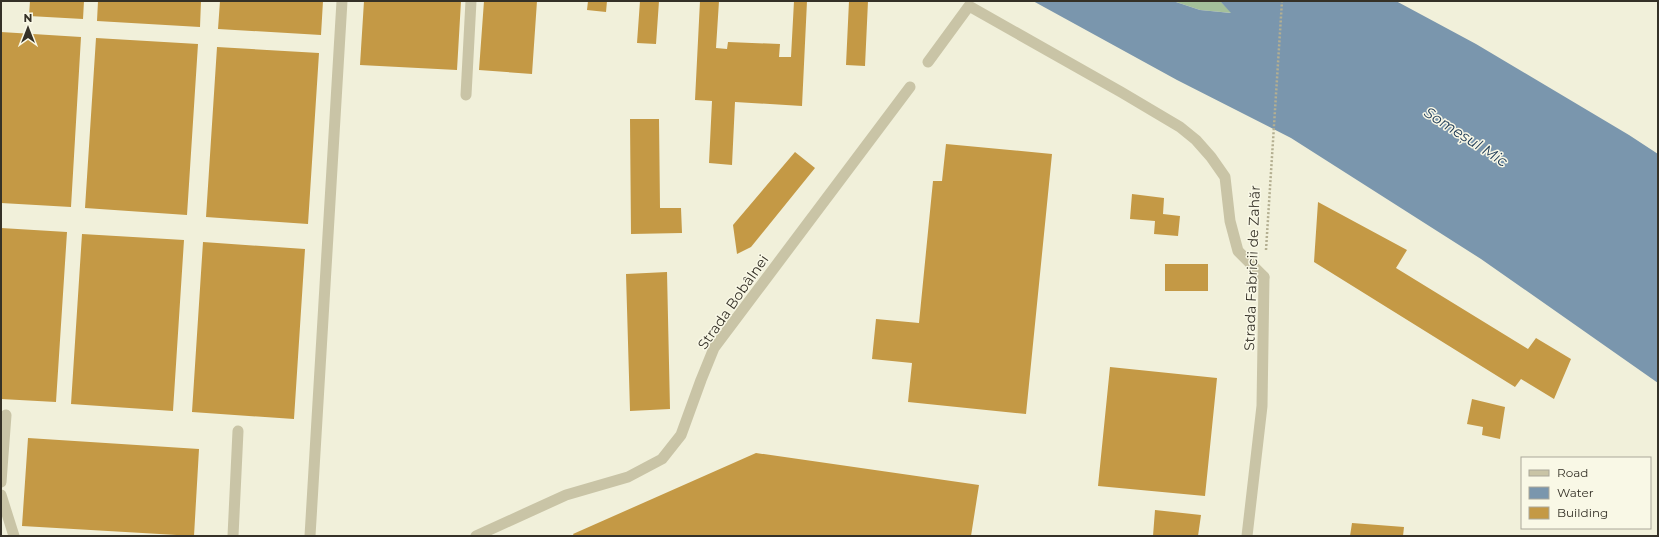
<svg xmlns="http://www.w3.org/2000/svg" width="1659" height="537" viewBox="0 0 1659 537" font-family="Montserrat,sans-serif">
	<rect width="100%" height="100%" fill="#f1f0da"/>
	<!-- green -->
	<path fill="#a4c09a" d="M 1173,1 L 1220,1 L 1232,13 L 1200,10 Z"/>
	<!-- water -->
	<path fill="#7a96ad" d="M 1033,1 L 1173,1 L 1200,10 L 1231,13 L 1220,1 L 1396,1 L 1476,44 L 1629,135 L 1658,154 L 1658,383 L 1481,259 L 1291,138 L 1177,80 Z"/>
	<!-- building -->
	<path fill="#c49945" d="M 30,1 L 84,1 L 83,19 L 29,16 Z
		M 98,1 L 201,1 L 200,27 L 97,21 Z
		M 220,1 L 323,1 L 321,35 L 218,29 Z
		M 364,1 L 461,1 L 457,70 L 360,65 Z
		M 484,1 L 537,1 L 532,74 L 479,70 Z
		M 588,1 L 607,1 L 606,12 L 587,10 Z
		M 640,1 L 659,1 L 656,44 L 637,43 Z
		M 700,1 L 719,1 L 716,48 L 727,49 L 728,42 L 780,44 L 779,57 L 791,57 L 794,1 L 807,1 L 802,106 L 735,102 L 732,165 L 709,163 L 712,101 L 695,100 Z
		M 849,1 L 868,1 L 865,66 L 846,65 Z
		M 1,32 L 81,37 L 71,207 L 1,203 Z
		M 96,38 L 198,44 L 187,215 L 85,208 Z
		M 217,47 L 319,53 L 308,224 L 206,217 Z
		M 630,119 L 659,119 L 660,208 L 681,208 L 682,233 L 631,234 Z
		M 946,144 L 1052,154 L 1026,414 L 908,402 L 912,363 L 872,359 L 876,319 L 919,323 L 933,181 L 942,181 Z
		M 795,152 L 815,168 L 751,247 L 737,254 L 733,225 Z
		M 1132,194 L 1164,198 L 1163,214 L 1180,216 L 1178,236 L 1154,234 L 1155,221 L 1130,219 Z
		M 1318,202 L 1407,250 L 1396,268 L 1528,349 L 1536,338 L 1571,359 L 1554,399 L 1521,379 L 1515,387 L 1314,262 Z
		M 1,228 L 67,232 L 56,402 L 1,399 Z
		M 82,234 L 184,240 L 173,411 L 71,404 Z
		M 203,242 L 305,249 L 294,419 L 192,412 Z
		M 1165,264 L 1208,264 L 1208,291 L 1165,291 Z
		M 667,272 L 670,409 L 630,411 L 626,274 Z
		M 1110,367 L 1217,378 L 1205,496 L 1098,486 Z
		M 1472,399 L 1505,407 L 1500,439 L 1482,435 L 1483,427 L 1467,424 Z
		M 28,438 L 199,449 L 194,536 L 22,526 Z
		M 756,453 L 979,485 L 971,536 L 574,536 L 573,534 Z
		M 1155,510 L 1201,515 L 1198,536 L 1153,536 Z
		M 1352,523 L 1404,527 L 1403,536 L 1350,536 Z"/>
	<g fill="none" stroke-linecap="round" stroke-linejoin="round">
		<!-- path -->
		<path stroke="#b4af91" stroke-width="2.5" stroke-dasharray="2 2" stroke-linecap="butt" d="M 1266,250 L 1282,1"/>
		<!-- service -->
		<path stroke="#c9c4a6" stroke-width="11" d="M 928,62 L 969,6 L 1121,92 L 1180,127 L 1196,140 L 1211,157 L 1225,177 L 1230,221 L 1238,251 L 1264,277
			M 466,95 L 471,1
			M 1,482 L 6,415
			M 1,495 L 14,536
			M 233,536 L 238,431
			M 310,536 L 342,1"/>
		<!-- minor -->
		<path stroke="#c9c4a6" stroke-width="11" d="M 476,536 L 566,495 L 628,477 L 662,459 L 681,435 L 701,380 L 714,348 L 910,87
			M 1247,536 L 1262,406 L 1264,277"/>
	</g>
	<g text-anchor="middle" stroke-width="3" stroke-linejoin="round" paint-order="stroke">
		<!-- street labels -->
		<g font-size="14" fill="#353127" stroke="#f9f8e6">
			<text transform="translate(1252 268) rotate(-88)" y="5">Strada Fabricii de Zahăr</text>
			<text transform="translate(733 302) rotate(-55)" y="5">Strada Bobâlnei</text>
		</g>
		<!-- water labels -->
		<g font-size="15" font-style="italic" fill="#1d3a56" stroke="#f9f8e6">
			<text transform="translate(1466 137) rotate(33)" y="5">Someșul Mic</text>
		</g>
	</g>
	<!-- border -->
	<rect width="1659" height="537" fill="none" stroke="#353127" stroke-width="4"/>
	<!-- legend -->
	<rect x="1521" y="457" width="130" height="72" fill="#f9f8e6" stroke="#aba89a"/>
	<rect x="1529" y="470" width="20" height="6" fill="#c9c4a6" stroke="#aba89a"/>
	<text x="1557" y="477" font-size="12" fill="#353127">Road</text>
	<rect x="1529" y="487" width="20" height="12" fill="#7a96ad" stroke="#aba89a"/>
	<text x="1557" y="497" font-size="12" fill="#353127">Water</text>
	<rect x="1529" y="507" width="20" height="12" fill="#c49945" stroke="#aba89a"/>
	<text x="1557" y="517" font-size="12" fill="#353127">Building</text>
	<!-- north arrow -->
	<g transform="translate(28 28)" stroke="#f9f8e6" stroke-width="3" paint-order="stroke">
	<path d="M0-3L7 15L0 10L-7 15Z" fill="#353127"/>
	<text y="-6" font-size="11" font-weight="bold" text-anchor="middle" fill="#353127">N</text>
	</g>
</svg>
